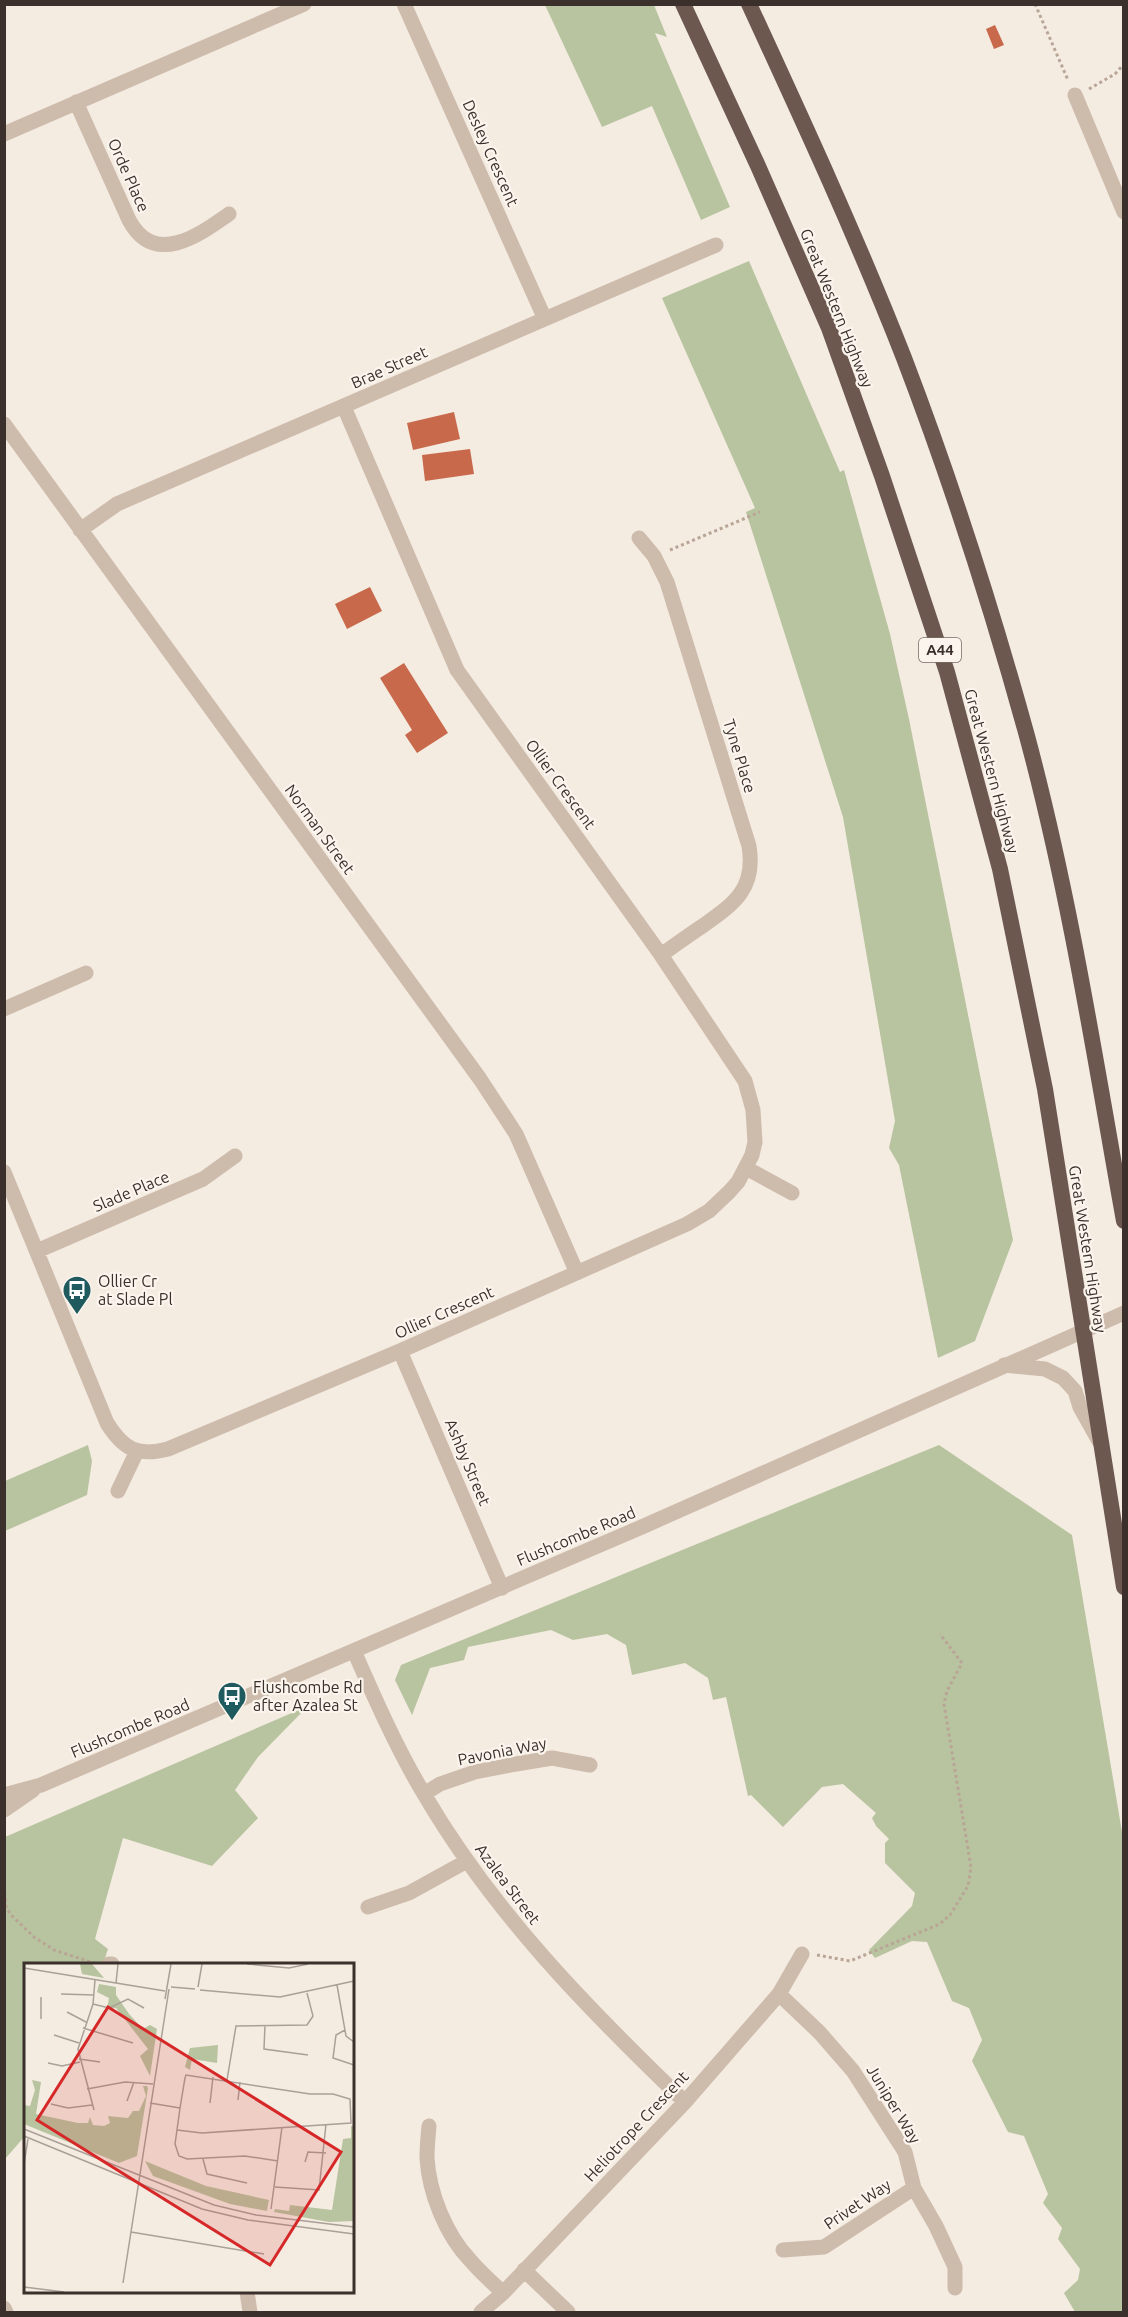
<svg xmlns="http://www.w3.org/2000/svg" width="1128" height="2317" viewBox="0 0 1128 2317" font-family="Ubuntu,sans-serif">
	<rect width="100%" height="100%" fill="#f4ebe1"/>
	<!-- green -->
	<path fill="#b8c4a0" d="M 545,5 L 654,5 L 667,37 L 655,33 L 730,207 L 701,220 L 652,106 L 602,127 Z
		M 749,261 L 840,472 L 844,470 L 890,634 L 909,719 L 1013,1240 L 975,1341 L 938,1358 L 899,1165 L 889,1148 L 895,1121 L 843,817 L 746,512 L 755,508 L 662,298 Z
		M 88,1445 L 92,1461 L 87,1495 L 5,1531 L 5,1481 Z
		M 939,1445 L 1072,1535 L 1123,1838 L 1123,2312 L 1075,2312 L 1064,2293 L 1078,2280 L 1080,2269 L 1058,2239 L 1062,2228 L 1043,2203 L 1048,2194 L 1024,2136 L 1008,2132 L 972,2061 L 982,2040 L 969,2008 L 952,2001 L 927,1942 L 912,1941 L 875,1958 L 869,1950 L 912,1906 L 915,1893 L 885,1863 L 885,1843 L 889,1839 L 876,1826 L 872,1818 L 876,1813 L 843,1784 L 822,1787 L 783,1827 L 751,1795 L 748,1796 L 726,1697 L 713,1700 L 708,1678 L 685,1663 L 632,1675 L 626,1645 L 607,1634 L 573,1640 L 551,1630 L 468,1647 L 464,1660 L 430,1668 L 412,1715 L 395,1680 L 401,1665 Z
		M 308,1706 L 258,1757 L 235,1790 L 258,1818 L 212,1866 L 123,1838 L 95,1939 L 108,1949 L 103,1964 L 26,1964 L 25,2136 L 5,2159 L 5,1837 Z"/>
	<!-- building -->
	<path fill="#c8694b" d="M 995,25 L 1004,45 L 994,49 L 986,29 Z
		M 454,412 L 460,439 L 413,450 L 407,423 Z
		M 470,449 L 474,474 L 425,481 L 422,455 Z
		M 370,587 L 382,611 L 347,629 L 335,604 Z
		M 404,663 L 448,733 L 417,753 L 405,735 L 412,730 L 380,678 Z"/>
	<g fill="none" stroke-linecap="round" stroke-linejoin="round">
		<!-- path -->
		<path stroke="#b9a596" stroke-width="3" stroke-dasharray="3 3" stroke-linecap="butt" d="M 1035,4 L 1068,80
			M 1089,89 L 1115,74 L 1124,64
			M 670,550 L 760,512
			M 4,1887 L 6,1906 L 10,1914 L 34,1937 L 54,1950 L 94,1963
			M 817,1955 L 850,1961 L 940,1924 L 950,1915 L 968,1886 L 971,1867 L 944,1704 L 947,1691 L 962,1663 L 940,1634"/>
		<!-- minor -->
		<path stroke="#cdbbac" stroke-width="15" d="M 404,4 L 544,317
			M 1075,95 L 1124,212
			M 76,102 L 129,220 C 154,267 198,236 229,214
			M 4,134 L 304,4
			M 4,424 L 480,1079 L 516,1134 L 577,1273
			M 80,530 L 117,504 L 716,245
			M 639,538 L 654,556 L 667,582 L 749,846 C 756,888 735,903 704,925 C 689,935 675,945 661,955
			M 4,1009 L 86,973
			M 746,1168 L 792,1193
			M 4,1172 L 107,1423 C 123,1449 138,1457 168,1449 L 400,1351 L 687,1224 L 709,1211 L 729,1192 L 738,1182 L 752,1155 L 755,1142 L 753,1110 L 745,1081 L 661,955 L 457,670 L 344,407
			M 37,1251 L 203,1179 L 235,1156
			M 400,1351 L 502,1588
			M 118,1491 L 137,1451
			M 354,1651 C 375,1699 397,1749 424,1794 C 493,1912 587,2008 685,2102
			M 424,1794 L 440,1784 L 475,1772 L 516,1764 L 552,1758 L 590,1765
			M 368,1907 L 409,1893 L 467,1861
			M 109,1964 L 112,1964
			M 779,1994 L 820,2033 L 853,2071 L 905,2152 L 914,2188 L 936,2226 L 955,2267 L 955,2288
			M 429,2126 C 428,2136 427,2148 427,2158 C 429,2193 446,2235 470,2260 C 480,2272 492,2282 503,2293
			M 783,2250 L 824,2247 L 914,2188
			M 524,2270 L 568,2312
			M 247,2292 L 250,2312
			M 4,2308 L 6,2312
			M 481,2312 L 503,2293 L 685,2102 L 779,1994 L 802,1954"/>
		<!-- tertiary -->
		<path stroke="#cdbbac" stroke-width="15" d="M 1004,1365 L 1045,1369 L 1063,1378 L 1075,1391 L 1080,1407 L 1099,1441
			M 4,1795 L 41,1785 L 644,1526 L 1124,1313
			M 4,1810 L 33,1790"/>
		<!-- trunk -->
		<path stroke="#6c584f" stroke-width="16" d="M 683,4 L 758,166 L 829,328 L 882,476 L 947,672 L 1000,869 L 1045,1089 L 1124,1587
			M 749,4 C 803,121 857,238 904,358 C 951,481 992,609 1027,736 C 1070,896 1095,1059 1124,1221"/>
	</g>
	<!-- icons -->
	<defs>
		<g id="bus-pin" transform="scale(1.5)"><path d="M0 17L-7.5 6A9.5 9.5 0 1 1 7.5 6Z" fill="#1f5a5e" stroke="#fbf5ee"/><path d="M-5-6H5V4H4V6H2V4H-2V6H-4V4H-5ZM-3.5-4V0h7V-4ZM-3.5 1.2v1.5H-2V1.2ZM2 1.2v1.5H3.5V1.2Z" fill="#fff"/></g>
	</defs>
	<g fill-rule="evenodd">
		<use href="#bus-pin" x="77" y="1290"/>
		<use href="#bus-pin" x="232" y="1696"/>
	</g>
	<g text-anchor="middle" stroke-width="4.5" stroke-linejoin="round" paint-order="stroke">
		<!-- shield labels -->
		<rect fill="#fbf5ee" stroke="#756b66" stroke-width="1.5" x="919" y="638" width="42" height="24" rx="4.5"/>
		<g font-size="15" font-weight="bold" fill="#3b302b">
			<text x="940" y="655">A44</text>
		</g>
		<!-- street labels -->
		<g font-size="16" fill="#3b302b" stroke="#fbf5ee">
			<text transform="translate(491 153) rotate(66)" y="6">Desley Crescent</text>
			<text transform="translate(129 175) rotate(66)" y="6">Orde Place</text>
			<text transform="translate(837 308) rotate(68)" y="6">Great Western Highway</text>
			<text transform="translate(389 367) rotate(-24)" y="6">Brae Street</text>
			<text transform="translate(740 756) rotate(73)" y="6">Tyne Place</text>
			<text transform="translate(992 771) rotate(75)" y="6">Great Western Highway</text>
			<text transform="translate(561 784) rotate(54)" y="6">Ollier Crescent</text>
			<text transform="translate(320 829) rotate(54)" y="6">Norman Street</text>
			<text transform="translate(131 1191) rotate(-23)" y="6">Slade Place</text>
			<text transform="translate(1088 1249) rotate(81)" y="6">Great Western Highway</text>
			<text transform="translate(444 1312) rotate(-24)" y="6">Ollier Crescent</text>
			<text transform="translate(468 1462) rotate(67)" y="6">Ashby Street</text>
			<text transform="translate(576 1536) rotate(-23)" y="6">Flushcombe Road</text>
			<text transform="translate(130 1728) rotate(-23)" y="6">Flushcombe Road</text>
			<text transform="translate(502 1751) rotate(-11)" y="6">Pavonia Way</text>
			<text transform="translate(508 1884) rotate(53)" y="6">Azalea Street</text>
			<text transform="translate(894 2104) rotate(59)" y="6">Juniper Way</text>
			<text transform="translate(636 2126) rotate(-47)" y="6">Heliotrope Crescent</text>
			<text transform="translate(857 2204) rotate(-34)" y="6">Privet Way</text>
		</g>
		<!-- poi labels -->
		<g font-size="16" fill="#3b302b" stroke="#fbf5ee" text-anchor="start">
			<text x="98" y="1287">Ollier Cr<tspan x="98" dy="18">at Slade Pl</tspan></text>
			<text x="253" y="1693">Flushcombe Rd<tspan x="253" dy="18">after Azalea St</tspan></text>
		</g>
	</g>
	<!-- overview -->
	<g transform="translate(24 1963)">
		<rect width="330" height="330" fill="#f4ebe1"/>
		<path d="M 56,1 L 68,1 L 80,15 L 58,11 ZM 75,21 L 92,24 L 92,32 L 105,51 L 119,66 L 126,62 L 133,66 L 126,113 L 116,93 L 124,86 L 92,45 L 83,46 L 85,35 L 73,29 ZM 194,82 L 193,100 L 168,96 L 166,107 L 161,104 L 166,85 ZM 8,117 L 17,119 L 12,151 L 54,160 L 64,160 L 66,154 L 69,162 L 80,163 L 86,160 L 84,153 L 104,155 L 109,148 L 115,148 L 122,133 L 119,123 L 123,123 L 124,125 L 113,193 L 95,200 L 0,161 L 0,142 L 6,143 L 11,127 ZM 327,163 L 330,163 L 330,258 L 305,259 L 250,249 L 251,246 L 265,248 L 266,242 L 308,247 L 319,176 L 327,175 ZM 121,198 L 182,223 L 245,237 L 243,248 L 206,241 L 129,213 Z" fill="#b8c4a0"/>
		<path fill="none" stroke="#aaa098" stroke-width="1.5" d="M 223,1 L 265,5 L 284,1M 0,5 L 141,28M 92,20 L 94,1M 313,22 L 322,73 L 330,79M 147,24 L 171,26M 174,24 L 178,1M 176,27 L 256,34 L 330,18M 37,31 L 70,32M 141,36 L 147,1M 69,41 L 85,45 L 104,36 L 120,45M 43,49 L 62,59M 17,56 L 17,34M 241,62 L 240,86 L 284,92M 59,65 L 109,80M 321,67 L 312,72 L 309,95 L 330,102M 30,72 L 55,80M 55,96 L 76,99M 24,100 L 38,103 L 56,99M 203,117 L 212,63 L 283,62 L 289,53 L 283,30M 63,126 L 101,119 L 129,121M 214,137 L 216,119M 103,138 L 110,119M 126,140 L 156,145M 186,140 L 189,114M 27,141 L 44,145 L 68,142M 70,147 L 54,86 L 69,41 L 71,17M 0,166 L 190,242 L 232,252 L 330,264M 153,167 L 178,170 L 327,160 L 326,136 L 309,131 L 286,131 L 162,112 L 161,115 L 156,145 L 153,167 L 151,181 L 155,193 L 163,196 L 221,193 L 254,198M 0,173 L 178,246 L 224,257 L 330,271M 179,196 L 183,211 L 223,220M 281,199 L 284,189 L 302,190M 0,201 L 4,176M 251,224 L 295,227 L 302,161M 247,246 L 258,164M 107,269 L 240,291M 99,320 L 145,26M 0,324 L 40,329"/>
		<path fill="#d62828" fill-opacity="0.15" stroke="#d62828" stroke-width="3" d="M 84,44 L 317,189 L 246,302 L 13,157 Z"/>
		<rect width="330" height="330" fill="none" stroke="#3b302b" stroke-width="3"/>
	</g>
	<!-- border -->
	<rect width="1128" height="2317" fill="none" stroke="#3b302b" stroke-width="12"/>
</svg>
